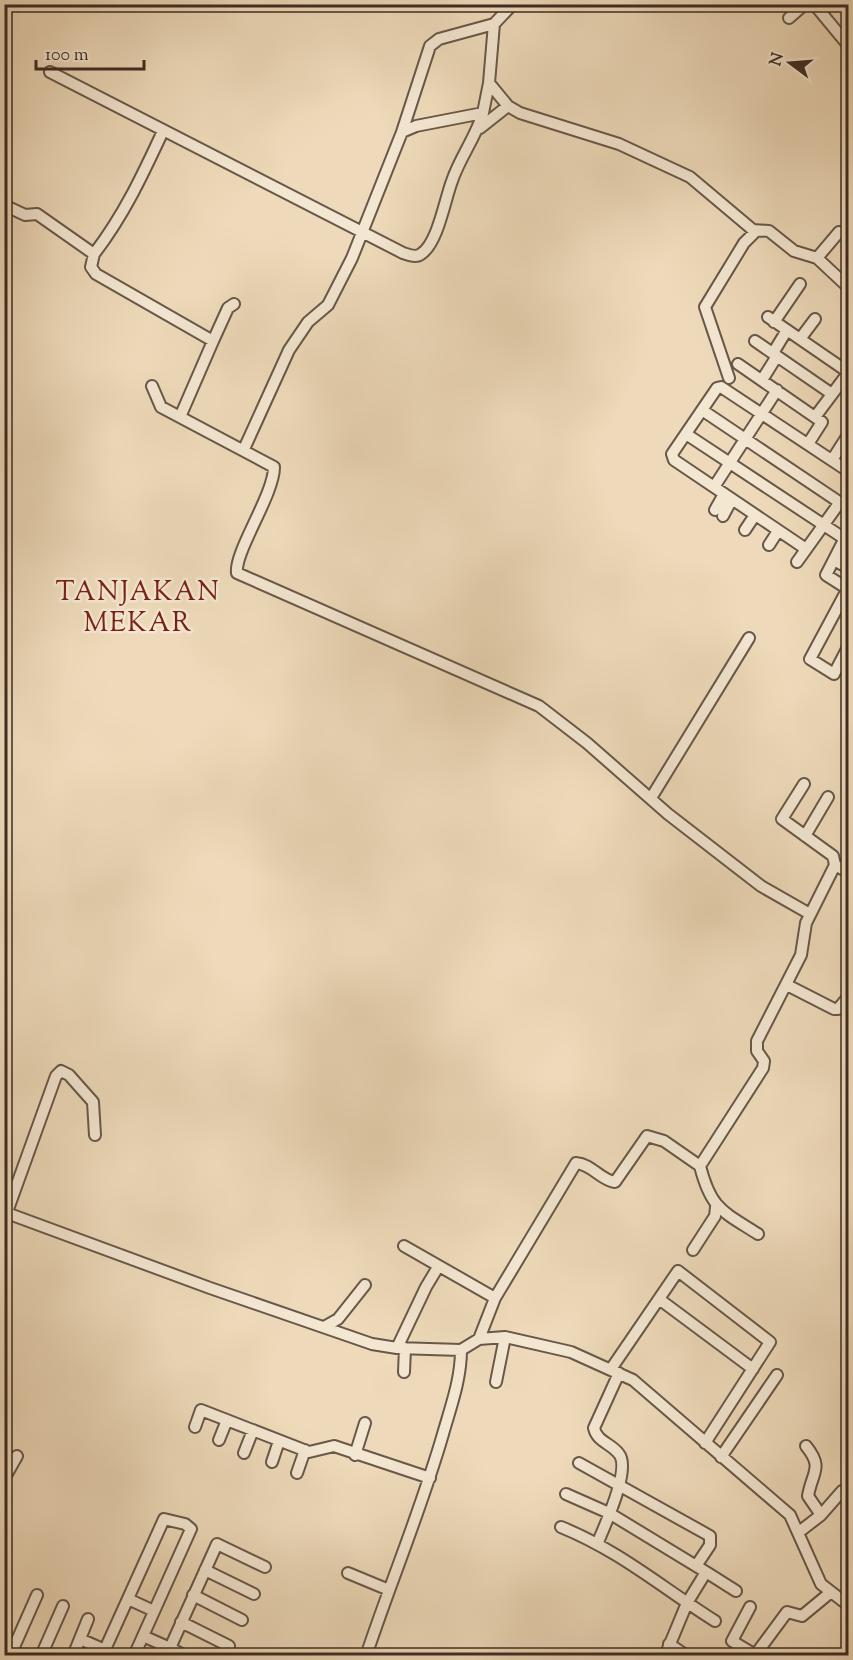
<svg xmlns="http://www.w3.org/2000/svg" width="853" height="1660" viewBox="0 0 853 1660" font-family="'Sorts Mill Goudy',serif">
	<rect width="100%" height="100%" fill="#eedaba"/>
	<filter id="stains"><feTurbulence type="fractalNoise" baseFrequency=".00333" numOctaves="4"/><feColorMatrix values="0 0 0 0 .2 0 0 0 0 .09 0 0 0 0 .02 0 0 0 .5 -.17"/></filter>
	<radialGradient id="worn" r=".72"><stop offset=".6" stop-color="#630" stop-opacity="0"/><stop offset="1" stop-color="#630" stop-opacity=".3"/></radialGradient>
	<g fill="none" stroke-linecap="round" stroke-linejoin="round">
		<!-- minor casing -->
		<g stroke="#68584a" stroke-width="14">
			<path id="minor" d="M 814,4 L 848,45
				M 789,18 L 805,4
				M 50,72 L 403,253 C 409,255 416,258 421,254 C 438,243 445,199 452,181 C 460,157 476,137 483,113
				M 489,83 L 494,24
				M 480,128 L 508,106
				M 402,132 L 416,126 L 483,113 L 489,83 L 508,106 L 520,113 L 619,144 L 690,177 L 753,230 L 769,231 L 794,251 L 817,258 L 848,287
				M 4,205 L 25,215 L 37,214 L 94,254 L 91,267 L 96,274 L 213,341 L 180,417
				M 94,254 C 124,215 143,174 163,131
				M 817,258 L 839,232
				M 768,317 L 848,372
				M 774,322 L 800,284
				M 800,339 L 815,319
				M 213,341 L 228,308 L 234,304
				M 755,341 L 832,394
				M 773,353 L 787,330
				M 738,364 L 822,422 L 808,444
				M 729,378 L 705,307 L 744,243 L 756,231
				M 762,380 L 777,356
				M 152,386 L 161,407 L 274,467 C 274,495 234,552 237,573 L 539,706 L 587,743 L 668,814 L 761,886 L 810,914
				M 702,410 L 848,508
				M 815,417 L 848,373
				M 686,434 L 845,539
				M 244,449 L 289,350 L 308,322 L 328,305 L 352,258 L 402,132 L 430,46 L 439,39 L 494,24 L 513,4
				M 832,460 L 848,435
				M 714,487 L 777,390
				M 715,510 L 724,494
				M 723,516 L 732,499
				M 745,530 L 755,515
				M 847,534 L 826,575 L 848,589
				M 769,545 L 778,531
				M 806,549 L 674,460 L 672,454 L 717,388 L 721,387 L 848,471
				M 834,560 L 848,568
				M 797,562 L 840,502
				M 848,588 L 810,659 L 834,674 L 848,647
				M 804,784 L 782,819 L 833,856 L 835,865
				M 651,798 L 749,638
				M 805,836 L 828,797
				M 787,985 L 834,1009 L 838,1009 L 848,997
				M 700,1166 L 763,1068 L 764,1061 L 757,1051 L 757,1041 L 801,955 L 806,923 L 835,865 L 848,872
				M 4,1212 L 210,1288 L 372,1344 L 397,1348 L 461,1350 L 479,1339 L 505,1337 L 571,1352 L 633,1380 L 790,1515 L 821,1584 L 848,1605
				M 7,1212 L 56,1076 L 61,1071 L 69,1075 L 93,1102 L 95,1135
				M 404,1246 L 495,1298
				M 693,1250 L 715,1216 L 716,1207
				M 659,1299 L 753,1369
				M 324,1327 L 338,1319 L 365,1285
				M 479,1339 L 495,1298 L 576,1163 C 592,1164 600,1180 615,1182 L 647,1136 L 664,1141 L 700,1166 C 711,1209 722,1211 758,1234
				M 397,1348 L 426,1287 L 438,1267
				M 611,1369 L 678,1271 L 770,1342 L 705,1443
				M 404,1372 L 405,1348
				M 496,1382 L 505,1337
				M 195,1427 L 201,1410 L 309,1452 L 334,1446 L 430,1478
				M 219,1440 L 227,1420
				M 244,1453 L 253,1430
				M 355,1455 L 365,1423
				M 721,1457 L 777,1375
				M 272,1462 L 279,1441
				M 579,1463 L 710,1536 L 710,1545 L 696,1566
				M 297,1473 L 305,1450
				M 4,1479 L 17,1456
				M 566,1494 L 609,1513 L 706,1572 L 687,1603 L 665,1656
				M 821,1515 L 842,1491 L 848,1491
				M 561,1527 C 620,1551 661,1587 715,1621
				M 799,1532 L 821,1515 L 808,1496 C 812,1472 824,1468 806,1446
				M 598,1542 C 605,1525 631,1469 619,1454 C 611,1443 597,1442 594,1428 L 619,1373
				M 205,1570 L 254,1594
				M 706,1572 L 736,1591
				M 348,1573 L 389,1590
				M 193,1595 L 242,1620
				M 128,1599 L 154,1611
				M 750,1607 L 732,1641 L 757,1656
				M 181,1622 L 229,1646
				M 143,1636 L 170,1648 L 217,1544 L 265,1567
				M 80,1639 L 105,1650
				M 669,1644 L 687,1656
				M 170,1648 L 185,1656
				M 756,1654 L 787,1612 L 802,1616 L 831,1592
				M 10,1656 L 37,1595
				M 41,1656 L 63,1606
				M 73,1656 L 88,1619
				M 102,1656 L 164,1519 L 185,1524 L 191,1529 L 134,1656
				M 366,1656 C 391,1581 421,1510 443,1434 C 451,1406 461,1379 461,1350"/>
		</g>
		<!-- minor -->
		<use href="#minor" stroke="#f4e7d2" stroke-width="10"/>
	</g>
	<g text-anchor="middle" stroke-width="5" stroke-linejoin="round" paint-order="stroke">
		<!-- quarter labels -->
		<g font-size="27" letter-spacing="1.5" fill="#7a1f14" stroke="#f4e7d2">
			<text x="138" y="600">TANJAKAN<tspan x="138" dy="31">MEKAR</tspan></text>
		</g>
	</g>
	<!-- margin -->
	<rect width="853" height="1660" fill="none" stroke="#eedaba" stroke-width="24"/>
	<rect x="6" y="6" width="841" height="1648" fill="none" stroke="#3c2c25" stroke-width="3"/>
	<rect x="12" y="12" width="829" height="1636" fill="none" stroke="#3c2c25" stroke-width="1.5"/>
	<!-- north arrow -->
	<g transform="translate(790 63) rotate(286)" stroke="#f4e7d2" stroke-width="4.5" paint-order="stroke">
	<path d="M0-4.5L10 22L0 15L-10 22Z" fill="#3c2c25"/>
	<text y="-9" font-size="16" font-weight="bold" text-anchor="middle" fill="#3c2c25">N</text>
	</g>
	<!-- scale -->
	<path d="M36 60v9h108v-9" fill="none" stroke="#3c2c25" stroke-width="3"/>
	<text x="45" y="60" font-size="18" fill="#3c2c25" stroke="#f4e7d2" stroke-width="4.5" paint-order="stroke">100 m</text>
	<rect width="100%" height="100%" filter="url(#stains)"/>
	<rect width="100%" height="100%" fill="url(#worn)"/>
</svg>
